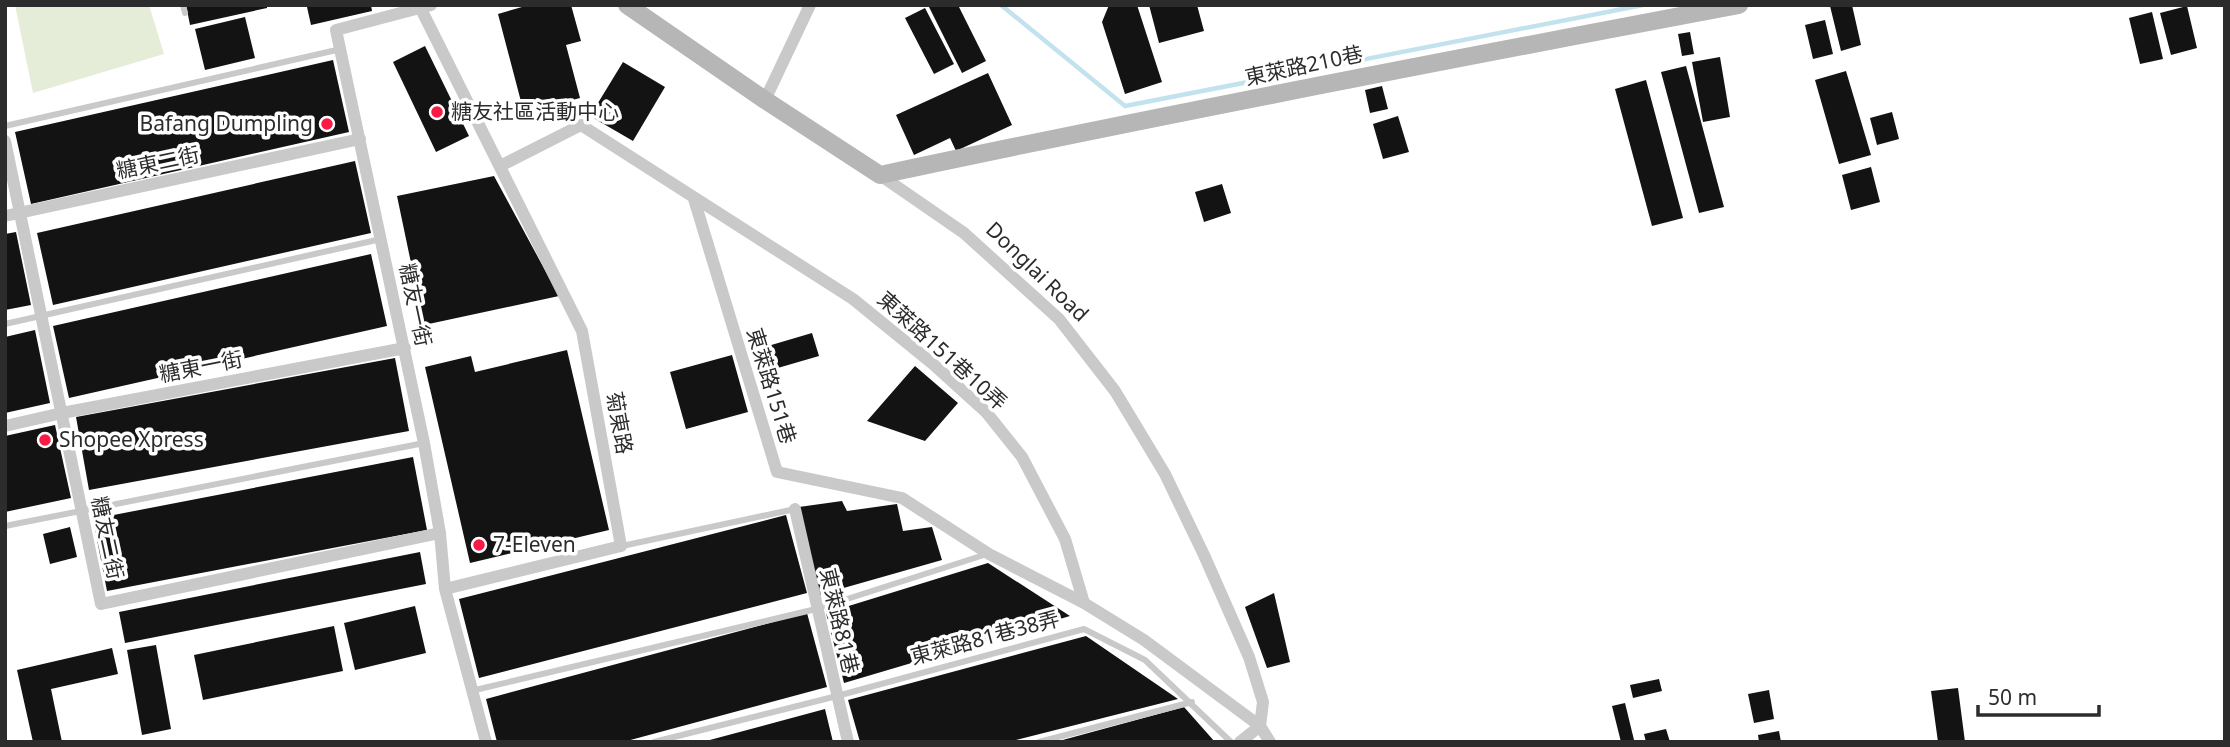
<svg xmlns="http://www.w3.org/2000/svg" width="2230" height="747" viewBox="0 0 2230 747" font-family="'Noto Sans','Noto Sans TC',sans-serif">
	<rect width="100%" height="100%" fill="#fff"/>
	<!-- green -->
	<path fill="#e5ecd8" d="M 15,5 L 149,5 L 164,54 L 33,93 Z"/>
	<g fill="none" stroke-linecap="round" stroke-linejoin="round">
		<!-- stream -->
		<path stroke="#c2e2ee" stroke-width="4.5" d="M 1001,5 L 1125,106 L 1643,5"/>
	</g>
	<!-- building -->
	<path fill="#131313" d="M 186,5 L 267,5 L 267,8 L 190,25 Z
		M 314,5 L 371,5 L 372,11 L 311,25 L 307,7 Z
		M 529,5 L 571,5 L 581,41 L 566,45 L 580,98 L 524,113 L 498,14 Z
		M 928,5 L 958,5 L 986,61 L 962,73 Z
		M 1109,5 L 1137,5 L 1162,82 L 1125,94 L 1102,22 Z
		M 1149,5 L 1197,5 L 1204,31 L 1159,43 Z
		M 1852,5 L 1861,45 L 1841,51 L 1830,6 Z
		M 2187,6 L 2197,48 L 2171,55 L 2160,13 Z
		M 925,8 L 954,64 L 934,74 L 905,18 Z
		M 2152,12 L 2163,59 L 2140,64 L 2129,18 Z
		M 245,17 L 255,58 L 205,70 L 195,29 Z
		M 1825,20 L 1833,54 L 1813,59 L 1805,25 Z
		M 1690,32 L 1694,54 L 1682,56 L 1678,34 Z
		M 425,46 L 469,136 L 436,152 L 393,62 Z
		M 1720,57 L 1730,117 L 1703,122 L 1692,62 Z
		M 333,60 L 349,132 L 31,204 L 15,132 Z
		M 623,62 L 665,87 L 633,141 L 590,116 Z
		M 1686,66 L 1724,207 L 1699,213 L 1661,72 Z
		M 1846,71 L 1871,155 L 1839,164 L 1815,80 Z
		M 988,73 L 1012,125 L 956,151 L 950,138 L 914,155 L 896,115 Z
		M 1646,80 L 1683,218 L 1652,226 L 1615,89 Z
		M 1382,86 L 1388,109 L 1370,113 L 1365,90 Z
		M 1892,112 L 1899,139 L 1877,145 L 1870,118 Z
		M 1398,116 L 1409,152 L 1383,159 L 1373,124 Z
		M 355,161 L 371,233 L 53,305 L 37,233 Z
		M 1871,167 L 1880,202 L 1851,210 L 1842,175 Z
		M 494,176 L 559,296 L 424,325 L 397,196 Z
		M 1222,184 L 1231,213 L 1204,222 L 1195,192 Z
		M 16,232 L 31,305 L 5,310 L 5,234 Z
		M 371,254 L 387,326 L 69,398 L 53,326 Z
		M 35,330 L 50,403 L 5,413 L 5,337 Z
		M 812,333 L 819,356 L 764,372 L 758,349 Z
		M 567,350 L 609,530 L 470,563 L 425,367 L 471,356 L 475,372 Z
		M 732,355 L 748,412 L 686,429 L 670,372 Z
		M 395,358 L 409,431 L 89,490 L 76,417 Z
		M 915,366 L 958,403 L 925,441 L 867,421 Z
		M 55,425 L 71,498 L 5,512 L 5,436 Z
		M 413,457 L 427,530 L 107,591 L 93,519 Z
		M 842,501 L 847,511 L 897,504 L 903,531 L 932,527 L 942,560 L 819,595 L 799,507 Z
		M 786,515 L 807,593 L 479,678 L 459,599 Z
		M 70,527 L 77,557 L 50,564 L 43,534 Z
		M 420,552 L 426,584 L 125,643 L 119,612 Z
		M 988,563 L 1070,616 L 844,683 L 826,613 Z
		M 1274,593 L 1290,662 L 1267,668 L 1245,607 Z
		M 415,606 L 426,653 L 355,670 L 344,623 Z
		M 807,613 L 827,687 L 623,742 L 497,742 L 486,699 Z
		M 334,626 L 343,671 L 203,700 L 194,655 Z
		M 1086,636 L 1178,699 L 1008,742 L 860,742 L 848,700 Z
		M 156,645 L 171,729 L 142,735 L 127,650 Z
		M 112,648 L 118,674 L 51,689 L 62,742 L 33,742 L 17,670 Z
		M 1659,679 L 1662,691 L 1633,698 L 1630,685 Z
		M 1958,688 L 1965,742 L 1938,742 L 1931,691 Z
		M 1769,690 L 1774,719 L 1754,723 L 1748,694 Z
		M 1625,703 L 1634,740 L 1621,742 L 1612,706 Z
		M 1184,707 L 1215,742 L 1059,742 L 1059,741 Z
		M 825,709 L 833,742 L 706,742 L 706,741 Z
		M 1666,729 L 1670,742 L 1646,742 L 1644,734 Z
		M 1779,731 L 1781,742 L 1759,742 L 1758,735 Z"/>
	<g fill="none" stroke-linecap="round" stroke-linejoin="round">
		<!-- lane -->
		<path stroke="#c9c9c9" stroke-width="6" d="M 183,5 L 185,13
			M 5,126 L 341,49
			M 5,324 L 381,239
			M 5,526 L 424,443
			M 622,546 L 795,509
			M 471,691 L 816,609 L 987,554
			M 654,742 L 837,696 L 1084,629 L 1145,660 L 1231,742
			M 1039,742 L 1192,702"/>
		<!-- street -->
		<path stroke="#c9c9c9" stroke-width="12" d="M 419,5 L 582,331 L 621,546 L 445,589
			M 431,5 L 336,30 L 424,443 L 440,533 L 445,589 L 486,742
			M 765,100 L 810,5
			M 5,141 L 101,604 L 440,533
			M 500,166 L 581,125 L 853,299 L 933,364 L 986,412 L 1022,457 L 1065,539 L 1084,603
			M 880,175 L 964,233 L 1059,319 L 1115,391 L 1165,474 L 1204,555 L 1249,657 L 1263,702 L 1260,726 L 1270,742
			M 694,199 L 777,472 L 902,498 L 989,554 L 1084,603 L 1144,640 L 1260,726
			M 5,216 L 360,139
			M 5,426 L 62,413 L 405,348
			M 795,509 L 848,742
			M 1240,742 L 1260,726"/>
		<!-- secondary -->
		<path stroke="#b6b6b6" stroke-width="18" d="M 627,5 L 765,100 L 880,175 C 1165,114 1452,59 1739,5"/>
	</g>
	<!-- markers -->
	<g fill="#f71b46" stroke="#fff" stroke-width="2.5">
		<circle cx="437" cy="112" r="7"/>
		<circle cx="327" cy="124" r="7"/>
		<circle cx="45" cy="440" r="7"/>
		<circle cx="479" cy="545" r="7"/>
	</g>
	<g text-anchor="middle" stroke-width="7" stroke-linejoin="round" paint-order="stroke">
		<!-- street labels -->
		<g font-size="21" fill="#2c2c2c" stroke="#fff">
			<text transform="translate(1304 66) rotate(-12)" y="7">東萊路210巷</text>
			<text transform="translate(158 163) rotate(-12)" y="7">糖東二街</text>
			<text transform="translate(1037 272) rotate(44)" y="7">Donglai Road</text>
			<text transform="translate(415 305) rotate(78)" y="7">糖友一街</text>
			<text transform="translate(942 351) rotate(42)" y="7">東萊路151巷10弄</text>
			<text transform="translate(201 367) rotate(-11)" y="7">糖東一街</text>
			<text transform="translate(771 386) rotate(73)" y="7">東萊路151巷</text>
			<text transform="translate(619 423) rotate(80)" y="7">菊東路</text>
			<text transform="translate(107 538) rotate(78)" y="7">糖友二街</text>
			<text transform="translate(839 621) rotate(77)" y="7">東萊路81巷</text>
			<text transform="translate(985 638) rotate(-15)" y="7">東萊路81巷38弄</text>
		</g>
		<!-- poi labels -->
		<g font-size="21" fill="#2c2c2c" stroke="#fff" text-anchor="start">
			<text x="451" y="119">糖友社區活動中心</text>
			<text x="313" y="131" text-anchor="end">Bafang Dumpling</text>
			<text x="59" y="447">Shopee Xpress</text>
			<text x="493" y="552">7-Eleven</text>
		</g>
	</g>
	<!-- border -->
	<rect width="2230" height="747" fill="none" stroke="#2c2c2c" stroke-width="14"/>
	<!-- scale -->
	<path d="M1978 705v10h121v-10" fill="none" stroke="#2c2c2c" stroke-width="3.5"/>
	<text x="1988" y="705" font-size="21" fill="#2c2c2c" stroke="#ffffff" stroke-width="5" paint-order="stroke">50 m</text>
</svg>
